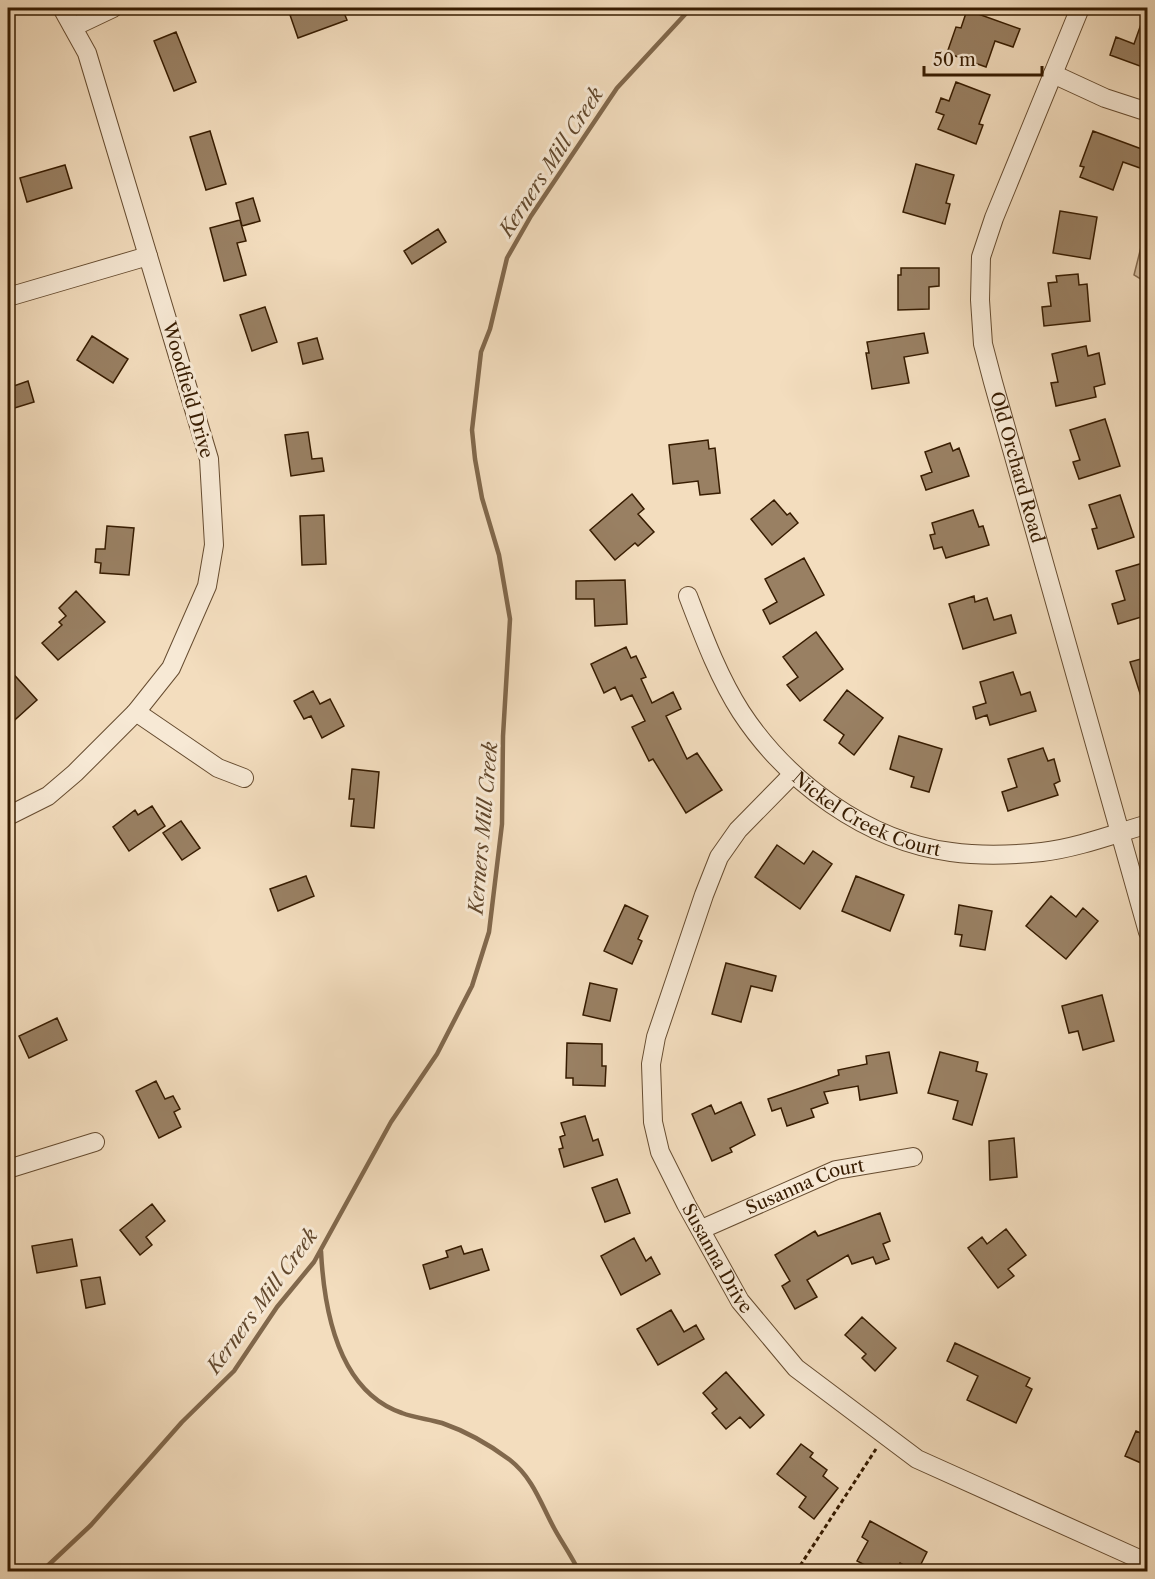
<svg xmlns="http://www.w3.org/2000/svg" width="1155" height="1579" viewBox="0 0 1155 1579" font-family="'Libre Caslon Text',serif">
	<rect width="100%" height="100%" fill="#f3ddbe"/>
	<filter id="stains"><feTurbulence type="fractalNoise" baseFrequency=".00333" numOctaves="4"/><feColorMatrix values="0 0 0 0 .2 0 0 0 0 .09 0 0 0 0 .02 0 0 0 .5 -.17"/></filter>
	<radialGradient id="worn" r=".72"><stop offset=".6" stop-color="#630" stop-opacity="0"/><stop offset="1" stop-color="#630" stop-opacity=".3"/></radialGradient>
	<!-- green -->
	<path fill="#d3bc9e" stroke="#856c50" stroke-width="1.5" d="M 1147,223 L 1147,283 L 1134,275 Z"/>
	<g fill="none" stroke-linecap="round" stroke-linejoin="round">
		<!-- stream -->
		<path stroke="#81684c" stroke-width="4.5" d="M 321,1251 C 324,1310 338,1391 402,1413 C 415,1418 429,1419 442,1423 C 465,1431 490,1445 510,1460 C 533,1478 541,1504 554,1528 C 562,1543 572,1556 579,1572
			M 41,1572 L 91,1525 L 182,1422 L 234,1371 L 277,1307 L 314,1262 L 391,1122 L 437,1054 L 472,986 L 489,932 L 502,824 L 503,736 L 510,619 L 499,555 L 482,498 L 475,459 L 472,430 L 481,352 L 490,329 L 507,258 L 531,216 L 617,88 L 691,8"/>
	</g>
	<!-- building -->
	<path fill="#998063" stroke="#371c01" stroke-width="1.5" d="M 309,8 L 342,8 L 347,20 L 298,38 L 290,15 Z
		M 967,10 L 1020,29 L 1013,47 L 995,41 L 986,67 L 947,53 L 956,27 L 961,28 Z
		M 1146,10 L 1148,11 L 1148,69 L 1110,55 L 1116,37 L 1134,44 Z
		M 176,32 L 196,82 L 174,91 L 154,41 Z
		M 956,82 L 990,95 L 979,124 L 983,125 L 976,144 L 938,129 L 944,115 L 936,112 L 941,98 L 949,101 Z
		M 210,131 L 226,184 L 206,190 L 190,137 Z
		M 1093,131 L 1147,151 L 1140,168 L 1123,162 L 1113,190 L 1080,177 L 1084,167 L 1080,166 Z
		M 916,164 L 954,175 L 946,203 L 950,204 L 945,224 L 903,212 Z
		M 65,165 L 72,188 L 27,202 L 20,178 Z
		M 253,198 L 260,221 L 242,226 L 236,203 Z
		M 1060,211 L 1097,217 L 1090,259 L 1053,253 Z
		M 240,220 L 246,241 L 237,243 L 246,275 L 224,281 L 210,228 Z
		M 438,229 L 446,242 L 412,264 L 404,251 Z
		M 901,268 L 939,268 L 939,286 L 929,287 L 929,309 L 898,310 L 898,275 L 901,275 Z
		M 1078,274 L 1079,285 L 1087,284 L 1090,321 L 1044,326 L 1042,307 L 1051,306 L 1048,283 L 1057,282 L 1056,276 Z
		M 265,307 L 277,342 L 252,351 L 240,315 Z
		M 924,333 L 928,353 L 904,357 L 909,383 L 872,389 L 866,353 L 869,353 L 867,342 Z
		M 92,336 L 128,359 L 113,383 L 77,360 Z
		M 317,338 L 323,359 L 303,364 L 298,343 Z
		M 1086,346 L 1088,356 L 1099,353 L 1105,384 L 1094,387 L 1096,397 L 1056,406 L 1051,383 L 1058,382 L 1052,354 Z
		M 28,381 L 34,402 L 8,410 L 8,388 Z
		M 1105,419 L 1120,466 L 1079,479 L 1073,462 L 1080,460 L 1070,430 Z
		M 308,432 L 312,459 L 322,458 L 324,471 L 291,476 L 285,435 Z
		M 708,440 L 709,449 L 715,448 L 720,493 L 700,495 L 698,481 L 673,484 L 669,445 Z
		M 950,443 L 953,451 L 959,448 L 969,476 L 926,490 L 921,476 L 932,472 L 925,452 Z
		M 632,494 L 644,509 L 638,514 L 654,532 L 638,546 L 635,543 L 615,560 L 590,530 Z
		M 1120,495 L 1134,537 L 1098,549 L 1092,529 L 1097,528 L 1089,505 Z
		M 774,500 L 787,515 L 790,513 L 798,523 L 772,545 L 751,519 Z
		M 973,510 L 979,527 L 983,526 L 989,545 L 946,558 L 942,547 L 934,549 L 930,535 L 935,534 L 932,523 Z
		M 324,515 L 326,564 L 302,565 L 300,516 Z
		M 107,526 L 134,528 L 129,575 L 100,573 L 101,563 L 95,562 L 96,549 L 105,549 Z
		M 804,558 L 824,595 L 770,624 L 763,610 L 777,602 L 765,579 Z
		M 1143,563 L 1148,578 L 1148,615 L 1118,624 L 1112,604 L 1125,600 L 1116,571 Z
		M 625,580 L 627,624 L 595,626 L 594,599 L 576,599 L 576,581 Z
		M 76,591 L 105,622 L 58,660 L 42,643 L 62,625 L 59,622 L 66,616 L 59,608 Z
		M 974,596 L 975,602 L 987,598 L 994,620 L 1011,615 L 1016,633 L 963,649 L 949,604 Z
		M 816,632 L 843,669 L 800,701 L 787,685 L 798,677 L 783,657 Z
		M 626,647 L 631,658 L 636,656 L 646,677 L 641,679 L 652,703 L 673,692 L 681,709 L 666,716 L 687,759 L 697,753 L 722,790 L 686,813 L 653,759 L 649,761 L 632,727 L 645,721 L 632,695 L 621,700 L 615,687 L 604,693 L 591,664 Z
		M 1148,657 L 1148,708 L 1145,709 L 1130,662 Z
		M 8,668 L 37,700 L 8,726 Z
		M 1013,672 L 1021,695 L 1030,692 L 1036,711 L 990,725 L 987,715 L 976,719 L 973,707 L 986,703 L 980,682 Z
		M 847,690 L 883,718 L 854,755 L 839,743 L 844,735 L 824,720 Z
		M 313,691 L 320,704 L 330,699 L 344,726 L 322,738 L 311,716 L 304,719 L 294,701 Z
		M 899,736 L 942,749 L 929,792 L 911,787 L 914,777 L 890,769 Z
		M 1043,748 L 1048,761 L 1054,759 L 1060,781 L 1054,784 L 1058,795 L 1008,811 L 1002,792 L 1017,787 L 1008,759 Z
		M 352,769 L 379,772 L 374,828 L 351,826 L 354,799 L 349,799 Z
		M 152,806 L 165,826 L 129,851 L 113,827 L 135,810 L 138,815 Z
		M 181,821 L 200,848 L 182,860 L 163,833 Z
		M 777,845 L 804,864 L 813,851 L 832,864 L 800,909 L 755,877 Z
		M 306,876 L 314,896 L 278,911 L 270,889 Z
		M 856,876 L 904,895 L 890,931 L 842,911 Z
		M 1051,896 L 1076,917 L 1083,908 L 1098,921 L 1066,959 L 1026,926 Z
		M 625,905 L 648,916 L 638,939 L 642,941 L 632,964 L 604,951 Z
		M 959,905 L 992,911 L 985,950 L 960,946 L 962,935 L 955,934 Z
		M 726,963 L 776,976 L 772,991 L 751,986 L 741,1022 L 712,1014 Z
		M 590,983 L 617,989 L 610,1021 L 583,1015 Z
		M 1102,995 L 1114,1041 L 1083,1050 L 1078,1031 L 1069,1033 L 1062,1006 Z
		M 57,1018 L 67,1040 L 29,1058 L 19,1036 Z
		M 567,1043 L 602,1044 L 602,1066 L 606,1066 L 605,1086 L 573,1085 L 573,1078 L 566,1078 Z
		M 889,1052 L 897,1093 L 860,1100 L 858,1086 L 824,1092 L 828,1103 L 811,1109 L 814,1117 L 787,1126 L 781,1108 L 772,1111 L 768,1099 L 839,1075 L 838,1070 L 867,1064 L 866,1056 Z
		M 940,1052 L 978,1062 L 976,1071 L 987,1074 L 972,1125 L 953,1119 L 958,1101 L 928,1093 Z
		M 156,1081 L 165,1099 L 173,1096 L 180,1109 L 174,1112 L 181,1127 L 159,1138 L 136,1091 Z
		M 741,1102 L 755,1135 L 730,1148 L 732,1152 L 712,1161 L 692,1114 L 711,1105 L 715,1114 Z
		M 585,1116 L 593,1141 L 598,1139 L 603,1155 L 564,1167 L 559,1149 L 563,1148 L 560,1137 L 565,1135 L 561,1123 Z
		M 1014,1138 L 1017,1177 L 990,1180 L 989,1141 Z
		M 617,1179 L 630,1213 L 605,1222 L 592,1188 Z
		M 152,1204 L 165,1221 L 146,1237 L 152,1245 L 140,1255 L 120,1230 Z
		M 880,1213 L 890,1241 L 883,1244 L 889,1259 L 876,1264 L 873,1257 L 852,1264 L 848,1255 L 807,1280 L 817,1297 L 795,1309 L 782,1286 L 790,1281 L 775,1255 L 815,1231 L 818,1236 Z
		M 1006,1229 L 1026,1255 L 1008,1269 L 1014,1276 L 998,1288 L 968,1248 L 982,1237 L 987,1244 Z
		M 634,1238 L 646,1261 L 651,1257 L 660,1274 L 621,1295 L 601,1256 Z
		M 72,1239 L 77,1266 L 37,1273 L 32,1246 Z
		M 461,1246 L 464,1254 L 482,1249 L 489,1270 L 430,1289 L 423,1265 L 448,1257 L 446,1251 Z
		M 100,1277 L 105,1304 L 86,1308 L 81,1280 Z
		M 671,1310 L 684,1332 L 696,1325 L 704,1339 L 658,1365 L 637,1329 Z
		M 862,1317 L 896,1348 L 875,1371 L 862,1358 L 866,1354 L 845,1335 Z
		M 955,1343 L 1030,1378 L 1026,1386 L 1032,1389 L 1016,1423 L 967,1400 L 978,1376 L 947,1361 Z
		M 726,1372 L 764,1415 L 750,1428 L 740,1417 L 726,1429 L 712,1413 L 717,1409 L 703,1393 Z
		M 1136,1431 L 1148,1436 L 1148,1466 L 1125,1456 Z
		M 801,1444 L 813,1453 L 810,1457 L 827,1470 L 823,1476 L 838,1488 L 814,1519 L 799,1507 L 806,1497 L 777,1474 Z
		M 870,1521 L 927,1552 L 917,1572 L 900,1563 L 896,1572 L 878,1572 L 857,1561 L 868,1541 L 862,1537 Z"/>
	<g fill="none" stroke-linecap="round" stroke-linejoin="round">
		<!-- minor casing -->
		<g stroke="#664c30" stroke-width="20">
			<g id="minor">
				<path id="s1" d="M 1080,8 L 994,218 L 981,257 L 980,300 L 983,344 L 993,382 L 1148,932"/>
				<path d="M 73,27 L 113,8"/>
				<path d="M 1053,74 L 1105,98 L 1148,112"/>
				<path d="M 8,297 L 148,256"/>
				<path id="s2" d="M 688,596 C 703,635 718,676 741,712 C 787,782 866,841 951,852 C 980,856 1013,855 1042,852 C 1077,848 1114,834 1148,824"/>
				<path d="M 136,712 L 218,768 L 244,778"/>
				<path id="s3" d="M 792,775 L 738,830 L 719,857 L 704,895 L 656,1037 L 651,1064 L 653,1122 L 660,1152 L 686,1204 L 740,1301 L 796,1368 L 917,1459 L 1148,1563"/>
				<path d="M 8,816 L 48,796 L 75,773 L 136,712 L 171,668 L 207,586 L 214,545 L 209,459 L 87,53 L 62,8"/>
				<path d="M 8,1169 L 95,1142"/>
				<path id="s4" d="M 702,1229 L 836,1170 L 913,1157"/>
			</g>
		</g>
		<!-- path -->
		<path stroke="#371c01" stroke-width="3" stroke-dasharray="4.5 3" stroke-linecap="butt" d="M 796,1572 L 876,1449"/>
		<!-- minor -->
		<use href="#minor" stroke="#f7e9d5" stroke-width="18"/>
	</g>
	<g text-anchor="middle" stroke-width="6" stroke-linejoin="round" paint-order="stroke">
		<!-- street labels -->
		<g font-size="18" fill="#371c01" stroke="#f7e9d5">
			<text transform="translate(188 390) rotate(74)" y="6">Woodfield Drive</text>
			<text dy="6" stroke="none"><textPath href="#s1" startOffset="483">Old Orchard Road</textPath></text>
			<text dy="6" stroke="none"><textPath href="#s2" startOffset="294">Nickel Creek Court</textPath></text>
			<text dy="6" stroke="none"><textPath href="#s4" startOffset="112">Susanna Court</textPath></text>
			<text dy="6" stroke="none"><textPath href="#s3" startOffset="538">Susanna Drive</textPath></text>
		</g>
		<!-- water labels -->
		<g font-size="20" font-style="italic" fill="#62482d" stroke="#f7e9d5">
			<text transform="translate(551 162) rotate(-57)" y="7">Kerners Mill Creek</text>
			<text transform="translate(483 828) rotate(-85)" y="7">Kerners Mill Creek</text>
			<text transform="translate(262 1301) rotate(-54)" y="7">Kerners Mill Creek</text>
		</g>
	</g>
	<!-- margin -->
	<rect width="1155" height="1579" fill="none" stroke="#f3ddbe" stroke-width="30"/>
	<rect x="9" y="9" width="1137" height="1561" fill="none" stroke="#371c01" stroke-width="3"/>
	<rect x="15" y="15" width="1125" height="1549" fill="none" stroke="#371c01" stroke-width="1.5"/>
	<!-- scale -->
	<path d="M924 66v9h118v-9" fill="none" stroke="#371c01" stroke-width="3"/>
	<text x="933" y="66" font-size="18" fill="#371c01" stroke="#f7e9d5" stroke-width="4.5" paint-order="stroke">50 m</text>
	<rect width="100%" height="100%" filter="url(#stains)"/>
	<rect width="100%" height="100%" fill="url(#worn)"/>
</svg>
